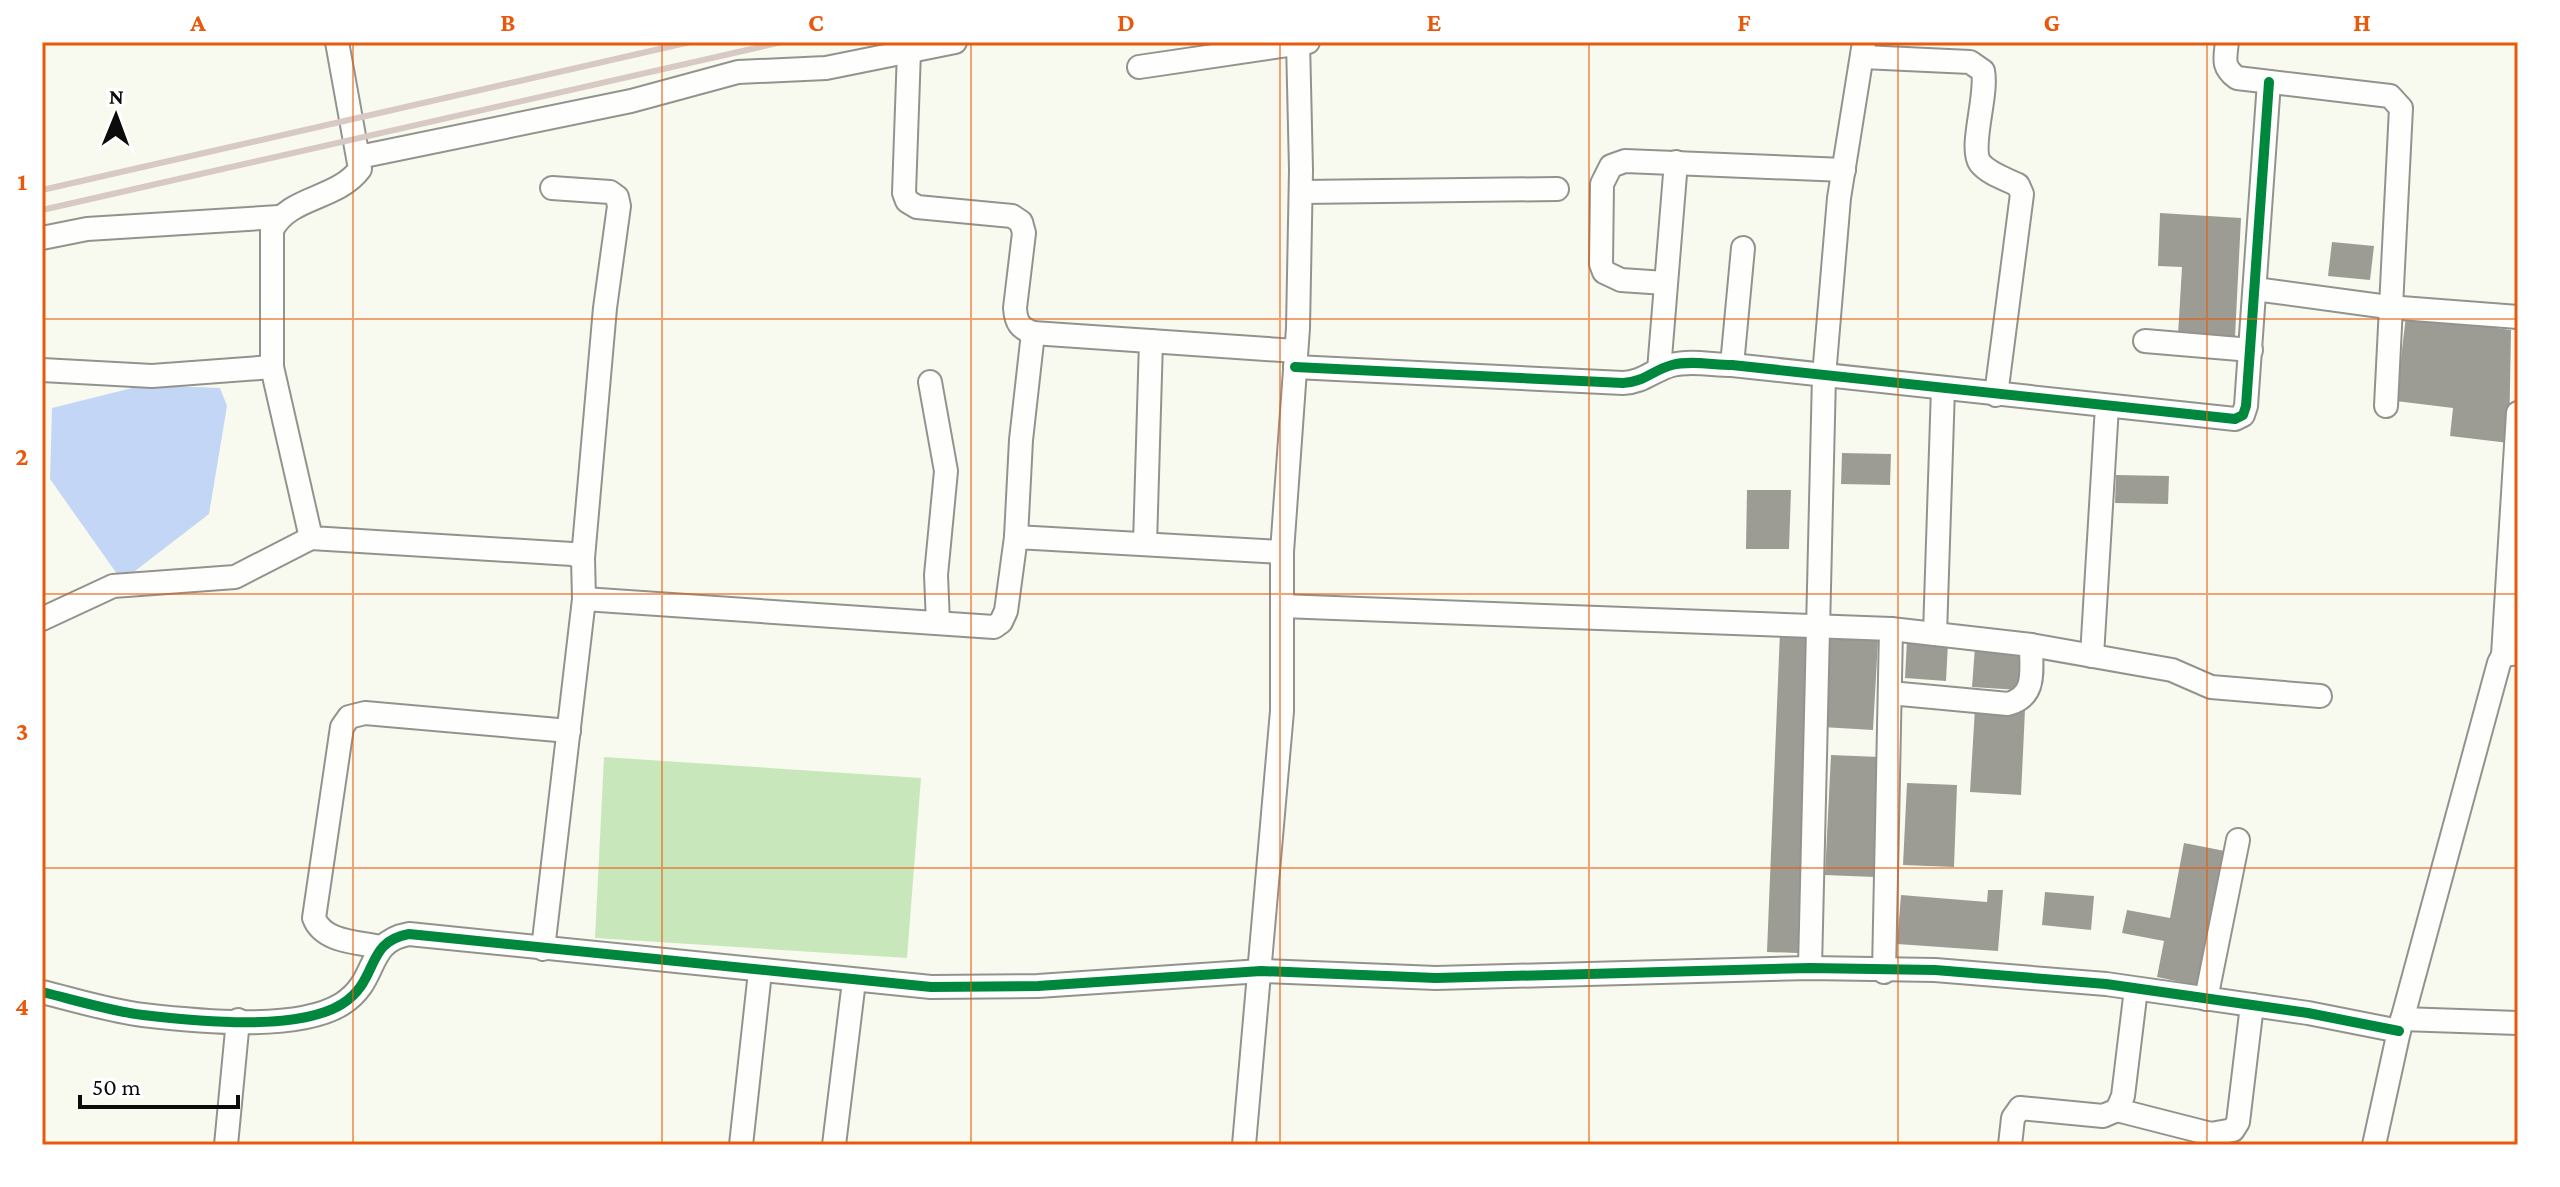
<svg xmlns="http://www.w3.org/2000/svg" width="2560" height="1187" viewBox="0 0 2560 1187" font-family="'Crimson Pro',serif">
<style>
.forest{fill:#c8e8bc}
.water{fill:#c4d6f5}
.building{fill:#9c9c95}
.lines{fill:none;stroke-linecap:round;stroke-linejoin:round}
.minor-casing{stroke:#92938e;stroke-width:26}
.minor{stroke:#fefefd;stroke-width:22}
.rail{stroke:#d7c9c3;stroke-width:6}
.cycleway-casing{stroke:#fff;stroke-width:15}
.cycleway{stroke:#00873e;stroke-width:10}
.grid{fill:none;stroke:#e8590c;stroke-width:2;stroke-opacity:0.55}
.neatline{fill:none;stroke:#e8590c;stroke-width:3}
.grid-label{font-size:26px;text-anchor:middle;font-weight:bold;fill:#e8590c}
</style>
<rect width="100%" height="100%" fill="#f9faef"/>
<path class="forest" d="M604,757L921,778L907,958L595,938Z"/>
<path class="water" d="M144,385L220,388L227,406L209,514L122,581L50,479L52,408Z"/>
<g class="building">
<path d="M2160,213L2241,218L2235,337L2178,335L2182,267L2158,266Z"/>
<path d="M2332,242L2374,246L2370,280L2328,276Z"/>
<path d="M2406,316L2511,330L2509,443L2450,436L2453,408L2396,401Z"/>
<path d="M1842,453L1891,454L1890,485L1841,484Z"/>
<path d="M2116,475L2169,476L2168,504L2115,503Z"/>
<path d="M1747,490H1791L1789,549H1746Z"/>
<path d="M1780,631L1806,633L1798,953L1767,952Z"/>
<path d="M1826,639L1878,641L1873,730L1822,727Z"/>
<path d="M1907,640L1948,643L1946,681L1905,678Z"/>
<path d="M1975,647L2022,650L2019,690L1972,687Z"/>
<path d="M1975,708L2025,710L2021,795L1970,792Z"/>
<path d="M1831,755L1880,757L1875,877L1825,875Z"/>
<path d="M1907,783L1957,785L1954,867L1903,865Z"/>
<path d="M2184,843L2225,851L2200,986L2157,977L2164,941L2122,933L2127,910L2170,918Z"/>
<path d="M1988,890H2003L1998,951L1897,944L1901,895L1987,902Z"/>
<path d="M2045,892L2094,896L2091,930L2042,925Z"/>
</g>
<g class="lines">
<defs>
<g id="minor">
<path d="M337,42L360,169C337,200 289,196 272,230V367L311,538L572,554L583,558L584,599L543,949"/>
<path d="M2227,42C2225,59 2222,67 2237,78L2390,96L2401,108L2386,406"/>
<path d="M909,51L904,193L907,201L917,207L1012,216L1021,222L1024,233L1015,308C1016,323 1020,328 1033,333L1296,351"/>
<path d="M1863,57L1970,62L1983,71C1988,95 1969,147 1980,163C1989,174 2006,179 2018,185L2022,194L1996,395"/>
<path d="M1139,67L1308,42"/>
<path d="M359,157L631,101L738,72L826,68L955,42"/>
<path d="M552,188L610,192L617,197L619,206L605,308L583,558"/>
<path d="M1301,192L1557,189"/>
<path d="M42,238L87,229L279,217"/>
<path d="M1665,283L1621,280L1604,272L1601,264L1602,184L1611,166L1625,161L1844,170"/>
<path d="M2255,289L2388,307L2518,317"/>
<path d="M2145,341L2251,350"/>
<path d="M1732,365L1743,248"/>
<path d="M1295,367L1623,383C1644,382 1653,370 1672,365C1690,360 1713,365 1732,365L2235,419L2243,415L2246,406L2269,82"/>
<path d="M42,370L152,376L272,367"/>
<path d="M1659,370L1676,162"/>
<path d="M930,382L946,471L936,575L938,623"/>
<path d="M1016,537L1021,440L1033,333"/>
<path d="M1145,544L1151,341"/>
<path d="M584,599L994,627L1001,622L1006,611L1016,537L1282,552"/>
<path d="M1282,606L1891,629L2031,645L2172,670L2211,687L2320,696"/>
<path d="M42,619L113,586L235,577L311,538"/>
<path d="M1935,634L1943,388"/>
<path d="M2503,655L2518,413"/>
<path d="M2092,656L2107,406"/>
<path d="M1890,693L2008,704C2037,696 2031,671 2031,645"/>
<path d="M380,947C357,942 323,942 314,918L342,727L349,717L365,713L569,731"/>
<path d="M1810,968L1824,376L1839,198L1864,42"/>
<path d="M1884,972L1891,629"/>
<path d="M42,992C75,1000 110,1011 143,1015C195,1021 297,1032 342,1004C380,980 364,942 409,934L931,987L1038,986L1261,971L1436,978L1810,968L1935,970L2106,984L2308,1013L2399,1031"/>
<path d="M2206,999L2238,840"/>
<path d="M2402,1019L2518,1023"/>
<path d="M2117,1110L2211,1134L2233,1130L2238,1122L2252,1005"/>
<path d="M226,1145L238,1020"/>
<path d="M741,1145L760,972"/>
<path d="M834,1145L854,981"/>
<path d="M1244,1145L1282,711V552L1298,328L1301,170L1298,42"/>
<path d="M2010,1145L2013,1118L2020,1108L2103,1116L2117,1110L2123,1096L2136,989"/>
<path d="M2374,1145L2399,1031L2499,663L2503,655L2518,653"/>
</g>
</defs>
<use href="#minor" class="minor-casing"/>
<use href="#minor" class="minor"/>
<g class="rail">
<path d="M42,190L690,42"/>
<path d="M42,210L782,42"/>
</g>
<defs>
<g id="cycleway">
<path d="M1295,367L1623,383C1644,382 1653,370 1672,365C1690,360 1713,365 1732,365L2235,419L2243,415L2246,406L2269,82"/>
<path d="M42,992C75,1000 110,1011 143,1015C195,1021 297,1032 342,1004C380,980 364,942 409,934L931,987L1038,986L1261,971L1436,978L1810,968L1935,970L2106,984L2308,1013L2399,1031"/>
</g>
</defs>
<use href="#cycleway" class="cycleway-casing"/>
<use href="#cycleway" class="cycleway"/>
</g>
<path class="grid" d="M353,42V1145M662,42V1145M971,42V1145M1280,42V1145M1589,42V1145M1898,42V1145M2207,42V1145M42,319H2518M42,594H2518M42,868H2518"/>
<rect width="2560" height="1187" fill="none" stroke="#ffffff" stroke-width="88"/>
<g transform="translate(116 116) rotate(1)" stroke="#ffffff" stroke-width="6" paint-order="stroke">
<path d="M0-6L14 30L0 20L-14 30Z" fill="#0b0b0b"/>
<text y="-12" font-size="22" font-weight="bold" text-anchor="middle" fill="#0b0b0b">N</text>
</g>
<path d="M80 1095v12h158v-12" fill="none" stroke="#0b0b0b" stroke-width="4"/>
<text x="92" y="1095" font-size="24" fill="#0b0b0b" stroke="#ffffff" stroke-width="6" paint-order="stroke">50 m</text>
<rect x="44" y="44" width="2472" height="1099" class="neatline"/>
<g class="grid-label">
<text x="198" y="31">A</text>
<text x="508" y="31">B</text>
<text x="816" y="31">C</text>
<text x="1126" y="31">D</text>
<text x="1434" y="31">E</text>
<text x="1744" y="31">F</text>
<text x="2052" y="31">G</text>
<text x="2362" y="31">H</text>
<text x="22" y="190">1</text>
<text x="22" y="465">2</text>
<text x="22" y="740">3</text>
<text x="22" y="1015">4</text>
</g>
</svg>
